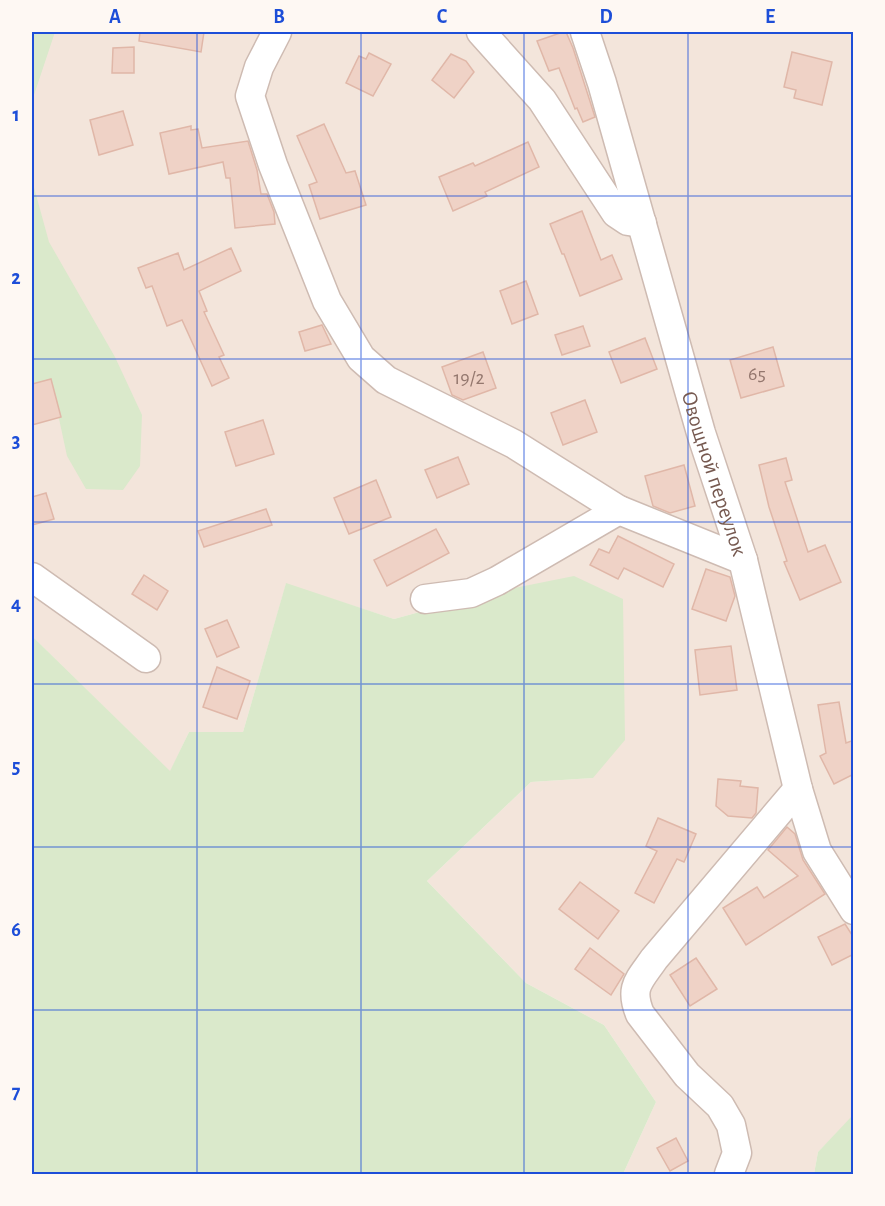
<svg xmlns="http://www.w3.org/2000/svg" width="885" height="1206" viewBox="0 0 885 1206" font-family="'Alegreya Sans',sans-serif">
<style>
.residential{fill:#f3e5db}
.green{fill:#dae9cb}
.building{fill:#efd2c6;stroke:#e0b7a8;stroke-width:1.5}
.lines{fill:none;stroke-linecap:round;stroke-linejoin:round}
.minor-casing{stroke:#cebbb2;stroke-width:31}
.minor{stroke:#fff;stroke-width:28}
.grid{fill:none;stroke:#1d4ed8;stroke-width:1.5;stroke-opacity:0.55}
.labels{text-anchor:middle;stroke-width:6;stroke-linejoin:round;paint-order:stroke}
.number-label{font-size:20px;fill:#94776e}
.street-label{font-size:22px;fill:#765950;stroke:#fef8f3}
.neatline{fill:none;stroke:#1d4ed8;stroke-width:2}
.grid-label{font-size:20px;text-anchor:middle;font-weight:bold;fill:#1d4ed8}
</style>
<rect width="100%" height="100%" fill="#fcf4ed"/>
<path class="residential" d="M32,32H853L854,1115L818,1152L814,1174H623L656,1102L604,1025L526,983L427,881L531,782L593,778L489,593L394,619L286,584L243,732H189L170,772L32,636Z"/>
<g class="green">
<path d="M32,32H55L34,95L32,133Z"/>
<path d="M32,180L49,242L115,357L142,415L140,466L123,490L86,489L67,456L58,414L32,390Z"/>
<path d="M574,576L623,599L625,740L593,778L531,782L427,881L526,983L604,1025L656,1102L623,1174H32V636L170,771L189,732H243L286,583L394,619L489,593Z"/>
<path d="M853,1115V1174H814L818,1152Z"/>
</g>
<g class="building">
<path d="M140,32H204L201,52L139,41Z"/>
<path d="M563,32H566L573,48L595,117L583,122L577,108L575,109L559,68L549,71L537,41Z"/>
<path d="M134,47V73H112L113,48Z"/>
<path d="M792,52L832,62L822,105L794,98L796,90L784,87Z"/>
<path d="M369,53L391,64L373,96L346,83L359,56L366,59Z"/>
<path d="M451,54L466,61L474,72L454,98L432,80Z"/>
<path d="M123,111L133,145L99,155L90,120Z"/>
<path d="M324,124L346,173L355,171L366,205L320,219L309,185L317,182L297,136Z"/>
<path d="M191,126V130L198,129L202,148L248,141L257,170L261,194H267L274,212L275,224L235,228L230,178H226L223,162L169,174L160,133Z"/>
<path d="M528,142L539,167L485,192L487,196L453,211L439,177L473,163L475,166Z"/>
<path d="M582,211L601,260L612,255L622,279L580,296L564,254H562L550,224Z"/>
<path d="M231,248L241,271L199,291L207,311L204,312L224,355L219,357L229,378L212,386L182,320L167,326L152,286L146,288L138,268L178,253L184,270Z"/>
<path d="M526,281L538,314L512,324L500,291Z"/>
<path d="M322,325L331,344L305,351L299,332Z"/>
<path d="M583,326L590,346L562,355L555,335Z"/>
<path d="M645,338L657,369L621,383L609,352Z"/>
<path d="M773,347L784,386L741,398L730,360Z"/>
<path d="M483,352L496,388L463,400L452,395L442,367Z"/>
<path d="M51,379L61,417L32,425V384Z"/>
<path d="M585,400L597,432L563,445L551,413Z"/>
<path d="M263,420L274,454L236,466L225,432Z"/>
<path d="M458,457L469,484L437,498L425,470Z"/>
<path d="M786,458L792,480L785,482L808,552L825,545L841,582L800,600L784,562L787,561L769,507L759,465Z"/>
<path d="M684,465L695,506L670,513L653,506L645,476Z"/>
<path d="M376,480L391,517L349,534L334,498Z"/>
<path d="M46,493L54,519L32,525V497Z"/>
<path d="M266,509L272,525L204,547L198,531Z"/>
<path d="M436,529L449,553L387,586L374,560Z"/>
<path d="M618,536L674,564L663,587L624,568L618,579L590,565L599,549L609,553Z"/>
<path d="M706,569L730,577L735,596L726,621L692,609Z"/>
<path d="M144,575L168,591L157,610L132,594Z"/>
<path d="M227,620L239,647L217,657L205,629Z"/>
<path d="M731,646L737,690L700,695L695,650Z"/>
<path d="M217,667L250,681L237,719L203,707Z"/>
<path d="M839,702L846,743L854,740V774L834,784L820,756L826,753L818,705Z"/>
<path d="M718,779L741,781L740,786L758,788L756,813L752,818L728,816L716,806Z"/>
<path d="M658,818L696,834L684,862L677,859L654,903L635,893L657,851L646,846Z"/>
<path d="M787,827L795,834L803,860L825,894L746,945L723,908L757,887L764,898L798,876L768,850Z"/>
<path d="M580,882L619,911L598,939L559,909Z"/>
<path d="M845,924L854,938V954L832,965L818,937Z"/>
<path d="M590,948L624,974L611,995L575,969Z"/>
<path d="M696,958L717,989L690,1006L670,975Z"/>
<path d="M676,1138L688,1161L670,1171L657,1148Z"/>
</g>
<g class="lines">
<defs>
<g id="minor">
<path d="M277,32L259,67L250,96L273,165L327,301L361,358L386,380L514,444L619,510L743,560"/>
<path d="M481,32L542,100L616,213L628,221L642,223"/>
<path id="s1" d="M585,32L602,83L701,433L743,560L798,789L817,851L854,910"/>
<path d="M32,577L146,658"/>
<path d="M425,599L471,593L497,581L619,510"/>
<path d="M729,1174L737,1153L731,1125L720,1106L687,1075L640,1014C629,987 639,981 654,959L798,789"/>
</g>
</defs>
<use href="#minor" class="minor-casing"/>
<use href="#minor" class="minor"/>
</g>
<path class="grid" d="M197,32V1174M361,32V1174M524,32V1174M688,32V1174M32,196H854M32,359H854M32,522H854M32,684H854M32,847H854M32,1010H854"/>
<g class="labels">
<g class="number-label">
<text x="757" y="380">65</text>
<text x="469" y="384">19/2</text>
</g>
<g class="street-label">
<text dy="8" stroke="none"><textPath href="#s1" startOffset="460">Овощной переулок</textPath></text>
</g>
</g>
<rect width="885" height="1206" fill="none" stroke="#fef8f3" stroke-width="66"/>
<rect x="33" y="33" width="819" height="1140" class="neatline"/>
<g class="grid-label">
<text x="115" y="23">A</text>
<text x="279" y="23">B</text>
<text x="442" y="23">C</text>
<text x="606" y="23">D</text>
<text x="770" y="23">E</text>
<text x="16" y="121">1</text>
<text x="16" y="284">2</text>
<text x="16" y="447">3</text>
<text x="16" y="610">4</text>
<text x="16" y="773">5</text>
<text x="16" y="936">6</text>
<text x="16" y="1098">7</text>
</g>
</svg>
